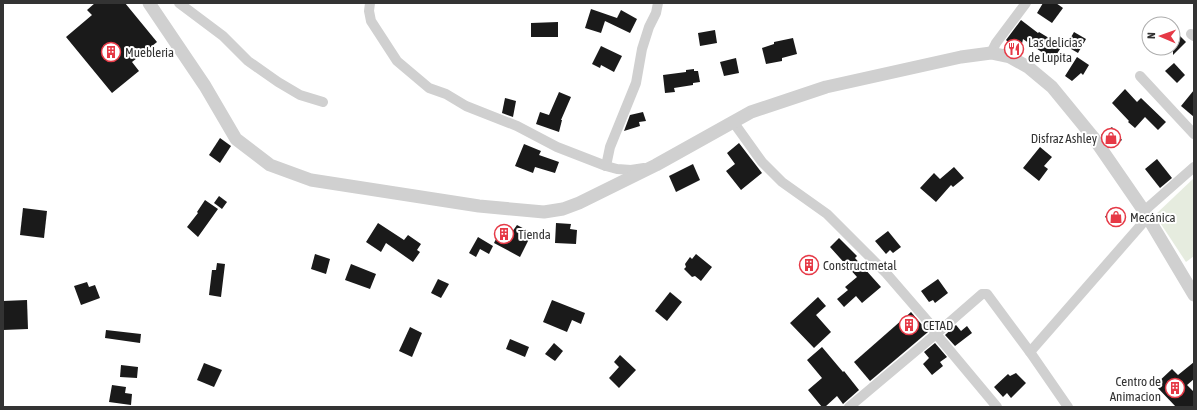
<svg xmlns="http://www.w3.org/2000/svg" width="1197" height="410" viewBox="0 0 1197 410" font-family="'Asap Condensed',sans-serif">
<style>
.green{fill:#e6ecdf}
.building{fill:#1a1a1a}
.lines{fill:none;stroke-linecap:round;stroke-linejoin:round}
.minor{stroke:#d0d0d0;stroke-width:10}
.tertiary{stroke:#d0d0d0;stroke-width:13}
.labels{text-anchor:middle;stroke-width:4;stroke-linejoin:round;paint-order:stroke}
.poi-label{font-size:13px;fill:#333;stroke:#fff;text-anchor:start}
</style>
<rect width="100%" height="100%" fill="#fff"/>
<path class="green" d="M1194,178V256L1186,262L1155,215Z"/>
<g class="building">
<path d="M95,3H125L157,42L132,62L139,71L112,93L66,37L92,15L87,10Z"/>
<path d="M1043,3H1056L1063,8L1052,23L1037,13Z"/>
<path d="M591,9L617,18L621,10L637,19L630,33L605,21L601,33L585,28Z"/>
<path d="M1021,20L1038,33L1039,32L1062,46L1053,60L1023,39L1020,53L1007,48L1008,42L1006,40Z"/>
<path d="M558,22V37H531V23Z"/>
<path d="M1173,29L1186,42L1173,55Z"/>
<path d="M715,30L717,43L700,46L698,33Z"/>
<path d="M1074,32L1086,39L1078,53L1066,46Z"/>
<path d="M793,38L797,54L782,58V61L766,64L762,48L774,44V42Z"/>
<path d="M601,46L622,56L614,72L601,65L600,68L592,64Z"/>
<path d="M1077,57L1089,65L1083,75L1081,73L1072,81L1065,76Z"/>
<path d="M736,58L739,73L724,76L720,62Z"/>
<path d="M1174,63L1185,75L1177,83L1165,71Z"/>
<path d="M694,69V71H698L700,82L693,83V85L674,88L675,92L665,93L663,75L686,72V70Z"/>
<path d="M1125,89L1137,102L1141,98L1166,122L1158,130L1145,117L1135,128L1128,122L1129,121L1112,103Z"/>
<path d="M1194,90V117L1181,106Z"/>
<path d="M559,92L571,97L561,120H562L559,132L536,124L540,112L549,115Z"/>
<path d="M505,98L516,101L513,117L502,113Z"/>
<path d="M643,112L646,121L639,122L640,126L624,131L630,115Z"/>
<path d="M1112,127L1122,140L1111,148L1101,135Z"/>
<path d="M220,138L231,146L220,163L209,155Z"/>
<path d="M739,143L762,173L741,190L726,171L735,164L727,153Z"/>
<path d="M524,144L541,151L539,155L559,162L555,173L535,167L533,173L515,166Z"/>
<path d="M1040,147L1052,157L1044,166L1048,169L1039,181L1023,168Z"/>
<path d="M1157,159L1172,178L1160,188L1145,169Z"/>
<path d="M693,164L700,180L676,192L669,176Z"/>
<path d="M954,167L964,178L953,187L951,185L936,202L920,188L934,173L940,179Z"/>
<path d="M219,196L227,202L222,209L214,203Z"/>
<path d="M205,200L218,209L198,237L187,227L198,213L197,212Z"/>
<path d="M23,208L47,211L44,238L20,235Z"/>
<path d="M1111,208L1126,216L1120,226L1105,217Z"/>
<path d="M378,223L404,240L408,235L421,244L417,250L420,252L413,262L386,243L381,252L366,242Z"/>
<path d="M556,223L571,224L570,229L577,230L576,244L555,243Z"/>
<path d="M517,225L532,233L520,257L494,243L502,227L512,232Z"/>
<path d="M888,231L901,247L893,253L890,250L886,254L875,241Z"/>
<path d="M478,237L493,246L489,254L480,249L476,257L469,253Z"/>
<path d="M839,238L857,256L855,258L881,287L862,303L856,296L844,307L837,299L848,290L845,287L857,277L830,247Z"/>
<path d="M315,254L330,259L326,274L311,269Z"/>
<path d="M696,254L712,267L701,281L695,276L692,277L684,269L686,267L685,264L690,257L692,259Z"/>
<path d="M811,256L818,264L807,273L800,265Z"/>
<path d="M217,263L225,264L221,297L209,295L212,270H216Z"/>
<path d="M351,264L376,274L370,289L345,280Z"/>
<path d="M438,279L449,284L441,298L431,293Z"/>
<path d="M938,279L948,293L935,303L933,300L929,302L921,291Z"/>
<path d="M87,282L89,287L95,285L100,298L81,305L74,286Z"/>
<path d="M670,292L682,302L667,321L655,311Z"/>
<path d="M818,297L826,306L816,315L831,332L814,348L790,323Z"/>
<path d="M27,300L28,329L3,330V301Z"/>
<path d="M552,300L585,313L581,324L572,320L567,332L543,322Z"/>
<path d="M911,312L928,332L870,381L854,362Z"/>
<path d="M956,325L961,331L967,326L972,333L955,346L945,335Z"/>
<path d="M410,327L422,333L412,357L399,351Z"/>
<path d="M106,330L141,334L140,343L105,338Z"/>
<path d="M510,339L529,347L525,357L506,349Z"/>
<path d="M554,343L563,351L555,361L545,354Z"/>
<path d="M935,343L947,357L940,362L943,366L932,375L923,364L929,358L924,352Z"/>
<path d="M822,347L843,372L844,371L859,390L843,404L837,396L825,407H822L808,390L822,378L807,360Z"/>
<path d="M620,355L636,370L619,388L609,378L619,367L614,362Z"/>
<path d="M1194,362V379L1187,385L1194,392V407H1176L1155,385L1172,369L1178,375Z"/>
<path d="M204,363L222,370L214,387L197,380Z"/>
<path d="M121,365L138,367L137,378L120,377Z"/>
<path d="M1016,373L1026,383L1011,398L1007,393L1003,397L994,387L1008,374L1010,376Z"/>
<path d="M112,385L126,387L125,393L132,394L131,405L109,402Z"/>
</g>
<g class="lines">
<g class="minor">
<path d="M179,3L223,36L248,61L278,82L300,95L323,102"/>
<path d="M370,3L369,11L371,21L397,61L429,88L446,94L466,106L517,126L557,147L606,166L617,169L631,170L644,168"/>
<path d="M1191,34L1194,36"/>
<path d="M991,53L996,43L1026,3"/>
<path d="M1140,76L1194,134"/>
<path d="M734,123L762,162L782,182L827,214L886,273L931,325L936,334L997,407"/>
<path d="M606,166L610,147L636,83L642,49L649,27L656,13L658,3"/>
<path d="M1144,211L1194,167"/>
<path d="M1030,352L1148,217"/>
<path d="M849,407L936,334L982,294H987L1030,352L1068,407"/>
</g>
<path class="tertiary" d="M149,3L205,86L236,139L270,165L311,180L479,206L544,212L563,209L579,203L656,165L751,112L826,87L961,57L991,53L1010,57L1028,67L1052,87L1093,137L1144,211L1194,295"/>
</g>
<defs>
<symbol id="restaurant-ring" viewBox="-11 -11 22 22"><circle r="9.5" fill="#fff" stroke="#e63946" stroke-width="1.5"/><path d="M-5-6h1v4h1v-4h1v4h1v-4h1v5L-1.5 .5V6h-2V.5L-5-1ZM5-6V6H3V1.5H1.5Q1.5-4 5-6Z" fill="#e63946"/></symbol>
<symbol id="building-ring" viewBox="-11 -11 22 22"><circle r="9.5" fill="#fff" stroke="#e63946" stroke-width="1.5"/><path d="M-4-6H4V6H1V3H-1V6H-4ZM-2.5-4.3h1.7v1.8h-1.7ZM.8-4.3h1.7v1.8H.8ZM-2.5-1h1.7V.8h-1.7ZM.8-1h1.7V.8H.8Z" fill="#e63946"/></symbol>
<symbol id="shop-ring" viewBox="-11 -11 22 22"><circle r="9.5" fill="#fff" stroke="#e63946" stroke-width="1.5"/><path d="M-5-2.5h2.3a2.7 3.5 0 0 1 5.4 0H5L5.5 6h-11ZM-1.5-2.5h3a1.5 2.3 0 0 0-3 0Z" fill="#e63946"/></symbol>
</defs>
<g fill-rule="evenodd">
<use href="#restaurant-ring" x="1003" y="38" width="22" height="22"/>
<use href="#building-ring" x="100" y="41" width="22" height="22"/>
<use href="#shop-ring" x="1100" y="127" width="22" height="22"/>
<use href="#shop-ring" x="1105" y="206" width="22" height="22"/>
<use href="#building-ring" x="493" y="223" width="22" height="22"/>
<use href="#building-ring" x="798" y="254" width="22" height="22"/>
<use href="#building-ring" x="898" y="314" width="22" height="22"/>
<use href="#building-ring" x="1164" y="377" width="22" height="22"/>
</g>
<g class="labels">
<g class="poi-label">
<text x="1028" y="47">Las delicias<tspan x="1028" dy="15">de Lupita</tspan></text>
<text x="125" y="57">Muebleria</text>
<text x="1097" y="143" text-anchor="end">Disfraz Ashley</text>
<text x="1130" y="222">Mecánica</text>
<text x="518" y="239">Tienda</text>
<text x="823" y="270">Constructmetal</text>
<text x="923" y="330">CETAD</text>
<text x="1161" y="386" text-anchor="end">Centro de<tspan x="1161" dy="15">Animacion</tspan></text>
</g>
</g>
<rect width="1197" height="410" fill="none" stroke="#333333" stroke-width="8"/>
<g transform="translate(1161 36) rotate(272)"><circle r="19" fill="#ffffff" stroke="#adadad"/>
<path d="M0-3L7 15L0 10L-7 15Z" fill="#e63946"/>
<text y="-6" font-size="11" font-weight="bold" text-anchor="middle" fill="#333333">N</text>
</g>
</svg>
